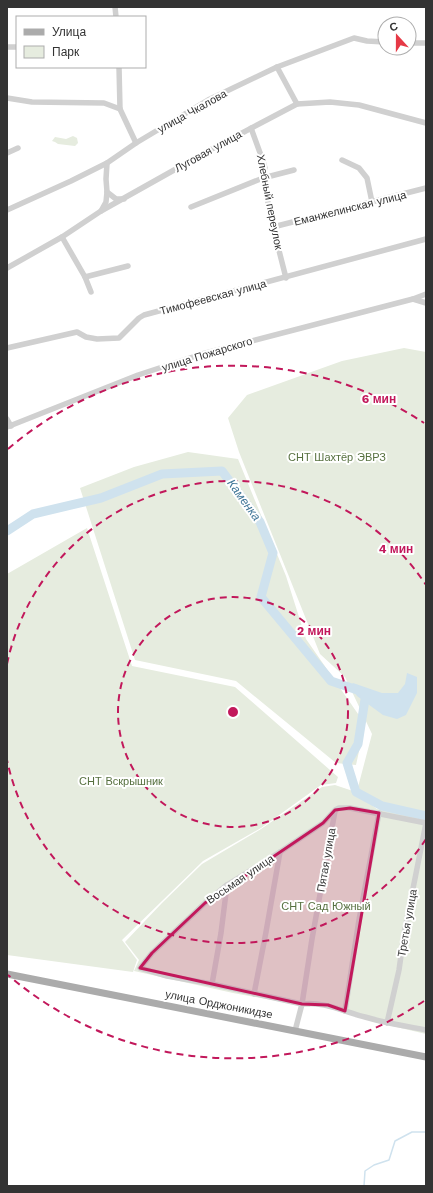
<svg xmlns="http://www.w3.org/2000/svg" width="433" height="1193" viewBox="0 0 433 1193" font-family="'Work Sans',sans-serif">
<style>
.green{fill:#e6ecdf}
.water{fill:#cfe2ee}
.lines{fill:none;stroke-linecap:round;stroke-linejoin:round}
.stream{stroke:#cfe2ee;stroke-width:1.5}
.river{stroke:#cfe2ee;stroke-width:9}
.minor{stroke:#d0d0d0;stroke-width:5.5}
.major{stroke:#ababab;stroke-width:7}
.marked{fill:#c2185b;fill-opacity:0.2;stroke:#c2185b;stroke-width:3;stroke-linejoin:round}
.ring{fill:none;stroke:#c2185b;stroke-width:2;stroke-dasharray:7 5}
.labels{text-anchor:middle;stroke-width:4;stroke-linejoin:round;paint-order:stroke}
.street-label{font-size:11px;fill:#333;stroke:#fff}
.park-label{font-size:11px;fill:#56703f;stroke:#fff}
.water-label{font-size:12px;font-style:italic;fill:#3f7597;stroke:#fff}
.centre{fill:#c2185b;stroke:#fff;stroke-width:2}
.ring-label{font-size:12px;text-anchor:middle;font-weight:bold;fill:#c2185b;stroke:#fff;stroke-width:4;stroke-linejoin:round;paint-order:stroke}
</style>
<rect width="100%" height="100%" fill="#fff"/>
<g class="green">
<path d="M73,136L77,138L78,143L75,146L58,144L55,142L52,141L55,137L66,139Z"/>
<path d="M404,348L426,352V819L378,808L357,791L372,734L345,677L320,654L239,452L228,418L247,395L342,361Z"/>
<path d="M188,452L238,459L286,576L306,639L365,724L356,765L336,763L236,681L135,660L80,488L134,467Z"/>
<path d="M87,528L132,666L235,687L338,777L336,783L321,785L261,828L203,861L122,940L137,960L133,972L7,955V574Z"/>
<path d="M335,785L353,791L377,809L426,820V1034L392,1026L389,1024L311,1004L310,1007L233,993L134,971L139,960L125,942L162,903L202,864L261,829L322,787Z"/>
</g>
<path class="water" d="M407,673L417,677V693L406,715L397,719L383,715L357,696L351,686L353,683L382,693H398L405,684Z"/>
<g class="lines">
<path class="stream" d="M364,1186L365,1171L374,1165L389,1160L395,1141L412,1132H426"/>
<path class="river" d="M7,531L33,514L101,498L162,474L222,471L260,522L273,553L261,597L331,681L366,693L358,744L347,763L356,792L382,806L426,816"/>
<g class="minor">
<path d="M115,7L116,17"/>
<path d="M409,43H426"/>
<path d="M7,47H17"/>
<path d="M119,67L120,109L136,143"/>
<path d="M277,67L297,104"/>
<path d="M7,98L32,102L104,103L120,109"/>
<path d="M251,128L263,161L265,168L263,178L273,227L286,278"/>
<path d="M7,153L18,148"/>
<path d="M342,160L359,168L367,178L372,202"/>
<path d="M107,192L116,199H124"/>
<path d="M191,207L263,178L294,170"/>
<path d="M7,210L71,181L107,163L136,143L208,100L277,67L354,38L367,41L385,42"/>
<path d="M101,211L106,202L107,192L106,179L107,163"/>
<path d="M273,227L426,188"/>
<path d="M62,237L85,277L128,266"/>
<path d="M7,268L62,237L101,211L208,151L297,104L330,102L359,105L426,123"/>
<path d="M85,277L91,292"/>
<path d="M413,299L426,303"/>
<path d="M7,348L77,332L86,337L97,339L119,338L139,318L144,315L426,239"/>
<path d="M7,419L11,426"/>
<path d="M7,427L138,375L202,354L413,299L426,294"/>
<path d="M426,823L350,808H339L335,810L323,823L280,852L227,885L205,903L152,953L140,968L167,976L212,984L302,1004C324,1001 344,1012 365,1017C385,1023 406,1026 426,1030"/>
<path d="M212,984L221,933L227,885"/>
<path d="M254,994L266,932L280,852"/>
<path d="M345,1011L359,920L379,813"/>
<path d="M387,1023L399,970L404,934L426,823"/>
<path d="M295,1031L302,1004L312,939L335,811"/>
</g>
<path class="major" d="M7,974L426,1057"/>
</g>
<path class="marked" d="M350,808L379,813L345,1011L328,1005L302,1004L140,968L152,953L205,903L323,823L335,810Z"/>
<g class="ring">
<circle cx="233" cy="712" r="115"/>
<path d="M426 839A231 231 0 0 1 7 760M7 664A231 231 0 0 1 426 585"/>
<path d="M424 1001A346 346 0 0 1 8 975M8 449A346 346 0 0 1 424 423"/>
</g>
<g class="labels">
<g class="street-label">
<text transform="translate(192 111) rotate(-29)" y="4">улица Чкалова</text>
<text transform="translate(208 151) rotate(-29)" y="4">Луговая улица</text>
<text transform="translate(270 202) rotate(79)" y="4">Хлебный переулок</text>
<text transform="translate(350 208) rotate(-14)" y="4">Еманжелинская улица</text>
<text transform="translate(213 297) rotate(-15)" y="4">Тимофеевская улица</text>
<text transform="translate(207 354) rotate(-17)" y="4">улица Пожарского</text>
<text transform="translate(326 860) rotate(-80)" y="4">Пятая улица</text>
<text transform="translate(240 879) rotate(-34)" y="4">Восьмая улица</text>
<text transform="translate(407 923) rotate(-80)" y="4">Третья улица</text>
<text transform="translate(219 1004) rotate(11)" y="4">улица Орджоникидзе</text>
</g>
<g class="park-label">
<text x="337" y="461">СНТ Шахтёр ЭВРЗ</text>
<text x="121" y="785">СНТ Вскрышник</text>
<text x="326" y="910">СНТ Сад Южный</text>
</g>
<g class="water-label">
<text transform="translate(244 500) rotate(54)" y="4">Каменка</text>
</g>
</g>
<circle cx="233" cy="712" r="6" class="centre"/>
<g class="ring-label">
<text x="379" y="403">6 мин</text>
<text x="396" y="553">4 мин</text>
<text x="314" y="635">2 мин</text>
</g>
<rect width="433" height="1193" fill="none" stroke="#333333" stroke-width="16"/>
<rect x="16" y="16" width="130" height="52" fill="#ffffff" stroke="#adadad"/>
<rect x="24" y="29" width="20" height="6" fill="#ababab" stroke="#adadad"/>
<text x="52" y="36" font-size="12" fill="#333333">Улица</text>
<rect x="24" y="46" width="20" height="12" fill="#e6ecdf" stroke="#adadad"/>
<text x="52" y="56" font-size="12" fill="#333333">Парк</text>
<g transform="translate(397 36) rotate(339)"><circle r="19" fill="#ffffff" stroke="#adadad"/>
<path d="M0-3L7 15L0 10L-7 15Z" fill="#e63946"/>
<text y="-6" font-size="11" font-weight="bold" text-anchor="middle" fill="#333333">С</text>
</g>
</svg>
